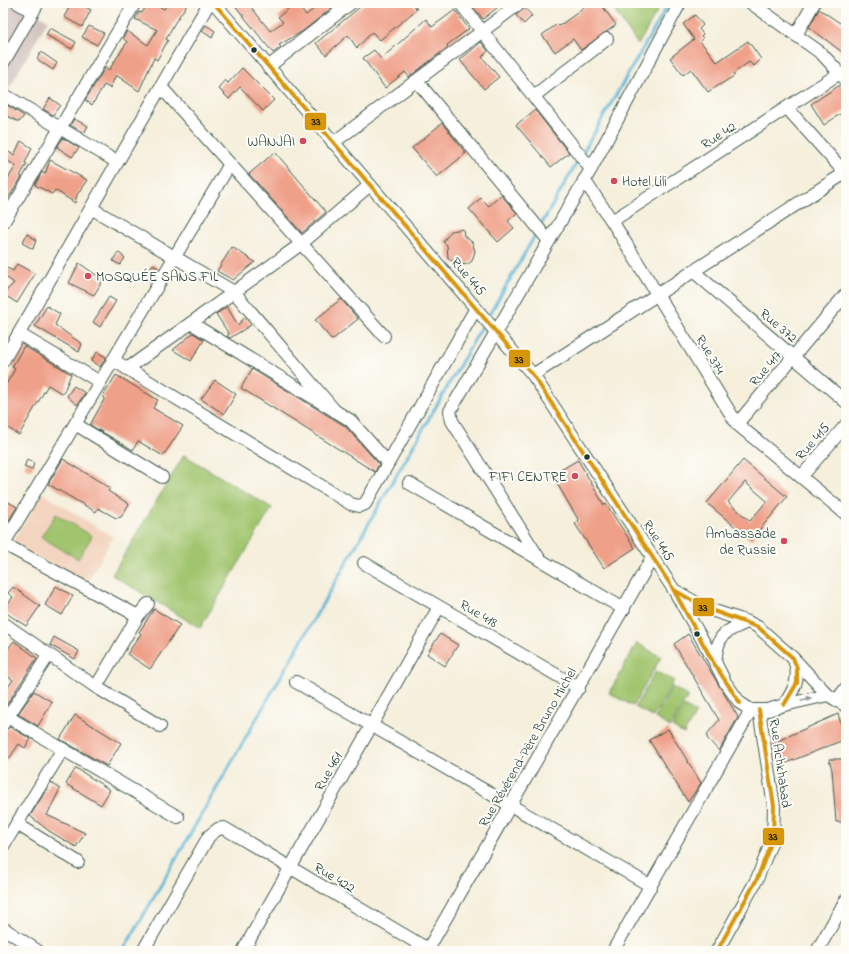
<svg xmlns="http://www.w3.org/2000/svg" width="849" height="954" viewBox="0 0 849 954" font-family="'Indie Flower',sans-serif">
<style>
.built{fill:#f3d4bf}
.industrial{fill:#cfc0bb}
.green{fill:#a1c56e;stroke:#608151}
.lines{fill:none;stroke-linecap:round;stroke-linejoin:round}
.stream{stroke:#59b5d7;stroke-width:3}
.building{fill:#efa089;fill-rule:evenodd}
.minor-casing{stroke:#3f584d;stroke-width:14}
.minor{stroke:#fff;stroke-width:12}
.bus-1-casing{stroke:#fdfcf7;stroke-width:7}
.bus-1{stroke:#d79608;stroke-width:4}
.oneway{fill:#8f9e9a}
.bus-dot{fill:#1f3d34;stroke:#fdfcf7;stroke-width:1.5}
.poi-dot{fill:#d1495b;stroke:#fdfcf7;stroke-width:1.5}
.labels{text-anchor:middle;stroke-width:4;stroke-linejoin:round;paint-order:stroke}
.street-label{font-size:14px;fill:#1f3d34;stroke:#fdfcf7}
.poi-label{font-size:14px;fill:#1f3d34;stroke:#fdfcf7;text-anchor:end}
.line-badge{stroke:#fdfcf7;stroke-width:1.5}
.pale-badge-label{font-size:11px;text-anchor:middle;font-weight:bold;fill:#111}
</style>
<rect width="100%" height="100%" fill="#fdfcf7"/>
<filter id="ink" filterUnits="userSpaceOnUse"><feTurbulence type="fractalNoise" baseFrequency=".025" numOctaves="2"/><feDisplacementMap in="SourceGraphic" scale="8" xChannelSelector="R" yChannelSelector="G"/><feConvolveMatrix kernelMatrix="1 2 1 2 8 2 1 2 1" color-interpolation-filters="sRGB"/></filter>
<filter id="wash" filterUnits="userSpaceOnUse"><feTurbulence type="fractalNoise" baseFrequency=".012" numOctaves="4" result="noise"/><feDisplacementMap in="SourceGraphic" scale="16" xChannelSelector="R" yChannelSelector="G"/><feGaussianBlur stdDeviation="0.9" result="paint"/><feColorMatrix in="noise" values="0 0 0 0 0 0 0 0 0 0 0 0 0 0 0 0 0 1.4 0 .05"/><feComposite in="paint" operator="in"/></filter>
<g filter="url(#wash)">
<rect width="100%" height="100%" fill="#f5efdc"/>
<path class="built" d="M42,493L113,537L86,585L13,542Z"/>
<path class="industrial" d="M3,3H18L48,20L3,99Z"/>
<g class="green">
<path d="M609,3H662L638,45Z"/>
<path d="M184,455L272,508L200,628L112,575Z"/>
<path d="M56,514L92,536L78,559L41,537Z"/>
<path d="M637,643L661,657L633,706L609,693Z"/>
<path d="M656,671L674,681L653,717L635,707Z"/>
<path d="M672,687L688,696L670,727L655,718Z"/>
<path d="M684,706L696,713L684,734L672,727Z"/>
</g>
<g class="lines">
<g class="stream">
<path d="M582,154L669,3"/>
<path d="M541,225L579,159"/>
<path d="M488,317L537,232"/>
<path d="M123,951L484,323"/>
</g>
</g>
<g id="blocks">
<g class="building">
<path d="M59,3H78L91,10L82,27L64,17L69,8Z"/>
<path d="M148,3H154L164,9L168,3H188L174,24L166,39L168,40L157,60L154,58L139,91L116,75L110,88L104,85L92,105L85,100L105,68L109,70L127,42L123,38L127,31L148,45L157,30L135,19L139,12L142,13Z"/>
<path d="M233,3H248L270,31L283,22L278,17L295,3L306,15L321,3H338L303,31L279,45L281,47L273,53Z"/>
<path d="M365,3H412L417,9L380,40L372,32L357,48L348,35L326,55L316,43Z"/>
<path d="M470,3H503L483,19Z"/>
<path d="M581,3H600L616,25L581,50L573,39L555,52L542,35L557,24L559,26L584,8Z"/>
<path d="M525,8L532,16L524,24L516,15Z"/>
<path d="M819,9L846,27V55L809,27Z"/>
<path d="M455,10L469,29L447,45L448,47L409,77L405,72L385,88L363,58L374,50L381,59L426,19L432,27Z"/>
<path d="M695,15L703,25L699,29L703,34L701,36L703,38L700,41L717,62L748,41L761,59L754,66L749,62L734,73V76L708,92L691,69L683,75L670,58L694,39L683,24Z"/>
<path d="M206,25L215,31L212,38L202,31Z"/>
<path d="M89,26L104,33L97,45L82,37Z"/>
<path d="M50,28L76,42L72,49L46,35Z"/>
<path d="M481,42L488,51L482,57L499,77L484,89L460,60Z"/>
<path d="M41,52L57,63L53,70L37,59Z"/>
<path d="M242,68L274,100L263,111L240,87L229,99L218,88L225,80L228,83Z"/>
<path d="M840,85L846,87V110L824,125L811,104Z"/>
<path d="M50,98L60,105L53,115L43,109Z"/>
<path d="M7,105L24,116L19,122L3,114Z"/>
<path d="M535,110L569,153L551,167L516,125Z"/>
<path d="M74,119L88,126L84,133L70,125Z"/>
<path d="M442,123L466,153L437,177L412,148Z"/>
<path d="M63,138L79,148L72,157L57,147Z"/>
<path d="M21,141L32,148L25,163L27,164L20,176L22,177L3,206V186L16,166L3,158V149L14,155Z"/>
<path d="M275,152L326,212L302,233L249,174Z"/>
<path d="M50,160L87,180L77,195L75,203L55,190L52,194L35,185L42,172L45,174Z"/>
<path d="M501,195L517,213L508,221L514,228L498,242L469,209L481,198L489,206Z"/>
<path d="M463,229L464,236L472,242L475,251L472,261L468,264L458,265L448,258L447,245L443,242L451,231Z"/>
<path d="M27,234L36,240L33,249L22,243Z"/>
<path d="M232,247L255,262L233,280L217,271Z"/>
<path d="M118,252L125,258L120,265L113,261Z"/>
<path d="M79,263L103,280L94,295L69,283Z"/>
<path d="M17,264L35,274L17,303L3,294L14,283L3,275V266L13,271Z"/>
<path d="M153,264L159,269L151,281L144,277Z"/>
<path d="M109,297L116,301L100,327L93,322Z"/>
<path d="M341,299L358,319L332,340L315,320Z"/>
<path d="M47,306L60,314L55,325L82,344L79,352L35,326Z"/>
<path d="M227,307L238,325L245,317L251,325L230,338L227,336L229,334L216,314Z"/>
<path d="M193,333L204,340L191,361L173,350Z"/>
<path d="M24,346L71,374L63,394L48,385L19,435L3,425V390L15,369L12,367Z"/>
<path d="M97,352L106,357L100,367L91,361Z"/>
<path d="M252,369L345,426L379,464L375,472L241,388Z"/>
<path d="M116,375L158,400L153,408L183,426L163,456L138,441L133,450L90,425L105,398L103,396Z"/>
<path d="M215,380L236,394L224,414L201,399Z"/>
<path d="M74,386L85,393L77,405L67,396Z"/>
<path d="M63,459L110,488L108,491L129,504L121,517L116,518L98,508L96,512L48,484Z"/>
<path d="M27,460L34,463L32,470L24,467Z"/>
<path d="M578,460L604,505L606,504L635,548L604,568L575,524L579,521L552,475Z"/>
<path d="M743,460L787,497L751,540L707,503ZM745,482L767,501L750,521L728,502Z"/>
<path d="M3,499L17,507L3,530Z"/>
<path d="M56,586L73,596L62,615L45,605Z"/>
<path d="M13,587L40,606L26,626L3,611L13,597L8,593Z"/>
<path d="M154,609L180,625L150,669L127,654L141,634L139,632Z"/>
<path d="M440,634L458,645L445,666L427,654Z"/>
<path d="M688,634L738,717L719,751L707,738L708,733L719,720L674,644Z"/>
<path d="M54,637L79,651L75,659L50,645Z"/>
<path d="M14,641L37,658L3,710V694L13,680L3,673V645L7,650Z"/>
<path d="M34,691L52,702L38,726L18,714Z"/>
<path d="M838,714L846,739L781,765L778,753L773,743Z"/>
<path d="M75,715L121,743L107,766L60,739Z"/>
<path d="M10,727L31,739L25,748L19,744L8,760L3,757V731Z"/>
<path d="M668,729L701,783L688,802L649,740Z"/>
<path d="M829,759H846V822H836L832,770Z"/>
<path d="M76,768L110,790L101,805L66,784Z"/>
<path d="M51,782L60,789L47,815L85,833L76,847L49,831L30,816Z"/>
</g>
</g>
</g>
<g filter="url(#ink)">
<use href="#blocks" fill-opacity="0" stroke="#3f584d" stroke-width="1"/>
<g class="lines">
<defs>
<g id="minor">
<path d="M18,3L33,12"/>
<path d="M214,3L533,375L674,590L715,662L725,682L740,703L751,710H768L784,705L828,695"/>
<path d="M460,3L591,169"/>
<path d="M751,3L821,53L846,80"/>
<path d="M796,35L814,3"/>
<path d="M3,63L38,3"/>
<path d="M268,67L351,3"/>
<path d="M417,81L549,241"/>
<path d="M161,87L384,336"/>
<path d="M3,94L117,162"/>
<path d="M534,96L607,39"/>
<path d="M787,108L846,174"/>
<path d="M333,143L520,3"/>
<path d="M584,180L612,221L737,424L846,514"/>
<path d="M91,208L234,292L335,411"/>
<path d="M612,221L840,73"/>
<path d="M3,223L135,3"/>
<path d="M693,271L846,402"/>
<path d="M191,323L350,420L388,463"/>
<path d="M19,334L100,382"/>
<path d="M113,360L351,504L359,506L365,504L476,308"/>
<path d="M3,361L209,3"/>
<path d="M127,369L301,244L370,185"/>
<path d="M533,375L845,173"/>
<path d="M75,424L162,477"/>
<path d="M737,424L846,294"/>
<path d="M801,477L846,425"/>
<path d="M409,483L624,609"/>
<path d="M4,544L138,616"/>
<path d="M3,545L230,164"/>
<path d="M540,560L452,421L450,411L591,169L680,3"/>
<path d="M364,563L579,688"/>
<path d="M674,590L705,608L748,622L758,627L793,658L828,695L846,706"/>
<path d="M3,623L96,687L160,726"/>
<path d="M715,662C718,634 723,632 748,622"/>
<path d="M296,682L651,886"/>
<path d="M96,687L138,616L148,604"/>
<path d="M837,700L846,688"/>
<path d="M784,705C794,690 801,678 794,660"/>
<path d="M8,717L178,817"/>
<path d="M3,724L48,656"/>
<path d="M17,824L78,862"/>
<path d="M3,846L63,749"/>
<path d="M3,928L38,951"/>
<path d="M143,951L209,836L218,829L224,828L431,951"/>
<path d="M243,951L439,607"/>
<path d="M427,951L652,558"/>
<path d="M613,951L751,710"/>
<path d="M717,951L757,879L773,838L774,806L759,710"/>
<path d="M817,951L846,900"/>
</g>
</defs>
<use href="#minor" class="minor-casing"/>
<use href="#minor" class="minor"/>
<defs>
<g id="bus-1">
<path d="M214,3L533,375L674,590L705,608L758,627L793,658L797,668V683L784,705"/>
<path d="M673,589L713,662L740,703"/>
<path d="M717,951L757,879L773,838L774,806L759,710"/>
</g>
</defs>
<use href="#bus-1" class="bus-1-casing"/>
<use href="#bus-1" class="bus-1"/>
</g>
<defs><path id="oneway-solid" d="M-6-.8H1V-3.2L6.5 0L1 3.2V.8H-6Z"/></defs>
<use class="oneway" href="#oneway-solid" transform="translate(806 699) rotate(-12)"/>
</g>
<g class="bus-dot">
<circle cx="254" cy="50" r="3.5"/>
<circle cx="587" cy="457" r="3.5"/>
<circle cx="697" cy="634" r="3.5"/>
</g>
<g class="poi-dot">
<circle cx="303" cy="141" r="4"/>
<circle cx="614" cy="181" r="4"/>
<circle cx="88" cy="276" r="4"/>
<circle cx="575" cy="476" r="4"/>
<circle cx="784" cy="541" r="4"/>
</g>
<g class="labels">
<g class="street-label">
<text transform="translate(718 135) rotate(-33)" y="5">Rue 42</text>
<text transform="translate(469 276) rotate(49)" y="5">Rue 445</text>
<text transform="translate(779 325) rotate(40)" y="5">Rue 372</text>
<text transform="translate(711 354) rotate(58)" y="5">Rue 374</text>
<text transform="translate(765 368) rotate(-50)" y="5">Rue 417</text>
<text transform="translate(812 441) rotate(-49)" y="5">Rue 415</text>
<text transform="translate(659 540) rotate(57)" y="5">Rue 445</text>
<text transform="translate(479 613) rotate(30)" y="5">Rue 418</text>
<text transform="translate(527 747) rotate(-60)" y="5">Rue Révérend-Père Bruno Michel</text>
<text transform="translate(781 763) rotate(82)" y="5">Rue Achkhabad</text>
<text transform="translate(328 771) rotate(-60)" y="5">Rue 461</text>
<text transform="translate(335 877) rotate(31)" y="5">Rue 422</text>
</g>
<g class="poi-label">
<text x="295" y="146">WANJAI</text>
<text x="622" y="186" text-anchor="start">Hotel Lili</text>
<text x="96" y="281" text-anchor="start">MOSQUÉE SANS FIL</text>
<text x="567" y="481">FIFI CENTRE</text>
<text x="776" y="538">Ambassade<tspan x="776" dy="16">de Russie</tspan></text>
</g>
</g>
<g class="line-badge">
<rect x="304" y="112" width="23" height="19" rx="4" fill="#d79608"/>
<rect x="508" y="349" width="23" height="19" rx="4" fill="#d79608"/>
<rect x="692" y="597" width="23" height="20" rx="4" fill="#d79608"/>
<rect x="762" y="827" width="23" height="19" rx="4" fill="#d79608"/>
</g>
<g class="pale-badge-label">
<text x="316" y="125">33</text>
<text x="519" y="363">33</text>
<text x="703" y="611">33</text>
<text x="773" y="840">33</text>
</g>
<rect width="849" height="954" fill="none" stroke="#fdfcf7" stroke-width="16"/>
</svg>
